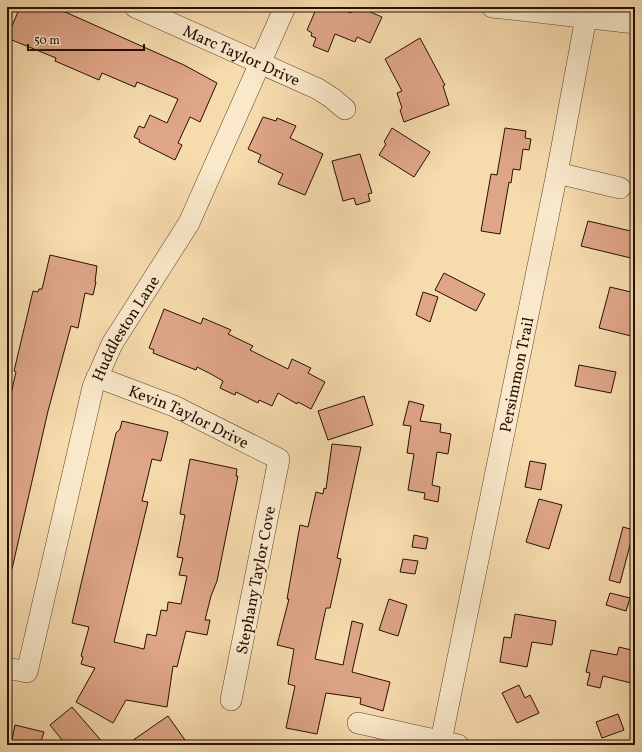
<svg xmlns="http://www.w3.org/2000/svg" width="642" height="752" viewBox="0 0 642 752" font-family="Vollkorn,serif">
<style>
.building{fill:#dea587;stroke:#270f05}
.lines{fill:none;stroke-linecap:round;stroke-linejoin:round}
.minor-casing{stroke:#5b422f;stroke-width:22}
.minor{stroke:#f9e8ca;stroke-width:21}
.labels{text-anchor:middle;stroke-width:3;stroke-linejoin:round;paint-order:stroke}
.street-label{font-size:16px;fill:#270f05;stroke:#f9e8ca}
</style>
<rect width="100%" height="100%" fill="#f6dbad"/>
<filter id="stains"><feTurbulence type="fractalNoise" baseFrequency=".005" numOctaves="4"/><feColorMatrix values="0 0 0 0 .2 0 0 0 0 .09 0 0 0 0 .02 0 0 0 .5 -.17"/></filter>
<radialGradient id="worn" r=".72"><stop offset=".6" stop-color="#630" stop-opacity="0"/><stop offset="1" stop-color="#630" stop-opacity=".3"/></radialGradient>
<g class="building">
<path d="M20,7H54L184,65L217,83L200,122L190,117L178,143L182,145L175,160L139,142L140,140L134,137L139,126L144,128L150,115L167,123L178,99L137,82L135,87L102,73L99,80L55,61L56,58L7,38Z"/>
<path d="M317,7H336L351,13L353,7H359L382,17L370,43L357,37L355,42L335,34L328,52L313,46L316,38L311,36L312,33L307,30Z"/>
<path d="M420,38L445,85L443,86L449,105L404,122L400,110L402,108L397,93L402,91L385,59Z"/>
<path d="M263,117L276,121L277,118L296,126L290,138L323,154L305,195L278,184L283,174L258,162L261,155L248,149Z"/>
<path d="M392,128L430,152L414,177L379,155L386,144L384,142Z"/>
<path d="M505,128L526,131L525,138L531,139L529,150L523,149L520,170L513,169L511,183L509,182L500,234L481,231L491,174L497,175Z"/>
<path d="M360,154L372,193L368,194L370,201L356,205L354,198L343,201L332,161Z"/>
<path d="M588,221L635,232V259L581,246Z"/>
<path d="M50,255L97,266L95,282H96L93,295L85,293L78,328L71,326L48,411L12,569L7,568V398H10L16,372L14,371L33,291L38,292L39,289H42Z"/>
<path d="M444,273L485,294L476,311L435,290Z"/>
<path d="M610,287L635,293V337L599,328Z"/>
<path d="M423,292L438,297L430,322L416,315Z"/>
<path d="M164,309L201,324L203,318L231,330L228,334L253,346L250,350L288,369L292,359L311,368L308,373L325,382L311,409L298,402L297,404L278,393L272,406L259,400L258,403L236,392L235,395L220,388L223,381L211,374L197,367L196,370L153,353L154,350L149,348Z"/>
<path d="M579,365L616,372L611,393L575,386Z"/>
<path d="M364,396L373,425L328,440L318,411Z"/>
<path d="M409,401L424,405L420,421L441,424L440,432L451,434L448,454L437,452L432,485L440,487L438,502L424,499L425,493L408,490L414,454L407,453L411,426L403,425Z"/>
<path d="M122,421L168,432L161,461L152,459L142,501L148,502L114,642L144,649L147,634L156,636L161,610L167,611L168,602L181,604L187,576L179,575L183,558L177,557L185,515L180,514L190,459L237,469L236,476H238L217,581L211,596L205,620H210L207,635L186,631L177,667L173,666L167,707L126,700L113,723L76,702L95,668L81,664L83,657L81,656L89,627L72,623L116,433L120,429Z"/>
<path d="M332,444L361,447L337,558L341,559L330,608H326L324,617L315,659L343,665L352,621L363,624L352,672L390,682L383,711L360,704L361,698L326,693L317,734L286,728L295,686L288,684L294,649L277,645L289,599H287L300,525L308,527L316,492L323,494L324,488L326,489Z"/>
<path d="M530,461L546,464L541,490L525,487Z"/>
<path d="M539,499L562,505L549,549L526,542Z"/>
<path d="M623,527L634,530L620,583L609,580Z"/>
<path d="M414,535L428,538L426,549L412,547Z"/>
<path d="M403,559L418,561L415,574L400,572Z"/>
<path d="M610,593L630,598L626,611L606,605Z"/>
<path d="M389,599L407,605L398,636L379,630Z"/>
<path d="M515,614L556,621L552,645L532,642L527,667L500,662L504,637L511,638Z"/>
<path d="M619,647L635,651V684L603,676L600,688L587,685L590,673L586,672L591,650L617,655Z"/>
<path d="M519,685L525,698L530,695L539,713L517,723L502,693Z"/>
<path d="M72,707L105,745H66L50,725Z"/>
<path d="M618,714L624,730L602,738L596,722Z"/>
<path d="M168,716L185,740L178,745H126Z"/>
<path d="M15,725L44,732L40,745H11Z"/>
</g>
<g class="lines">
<defs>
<g id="minor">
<path id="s1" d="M135,7L318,89L332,98L345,109"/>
<path d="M492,7L635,23"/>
<path d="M557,173L620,188"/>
<path id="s2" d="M97,377L174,406L279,459L231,700"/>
<path id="s3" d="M7,668L27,672L93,387L112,344L189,223L285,7"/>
<path d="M358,723L458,745"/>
<path id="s4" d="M441,741L557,173L588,7"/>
</g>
</defs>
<use href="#minor" class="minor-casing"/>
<use href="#minor" class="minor"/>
</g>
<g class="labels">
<g class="street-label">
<text dy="6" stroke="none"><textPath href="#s1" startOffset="117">Marc Taylor Drive</textPath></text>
<text dy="6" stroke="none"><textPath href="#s3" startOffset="380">Huddleston Lane</textPath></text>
<text dy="6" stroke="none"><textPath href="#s4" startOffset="374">Persimmon Trail</textPath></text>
<text dy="6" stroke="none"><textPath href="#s2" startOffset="100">Kevin Taylor Drive</textPath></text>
<text transform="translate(255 580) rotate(-79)" y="6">Stephany Taylor Cove</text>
</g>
</g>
<rect width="642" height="752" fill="none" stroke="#f6dbad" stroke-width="24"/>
<rect x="8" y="8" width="626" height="736" fill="none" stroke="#270f05" stroke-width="2"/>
<rect x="12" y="12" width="618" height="728" fill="none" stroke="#270f05"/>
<path d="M28 44v6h116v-6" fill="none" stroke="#270f05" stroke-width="2"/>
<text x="34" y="44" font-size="12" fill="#270f05" stroke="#f9e8ca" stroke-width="3" paint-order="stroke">50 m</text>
<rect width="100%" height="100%" filter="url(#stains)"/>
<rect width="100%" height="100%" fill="url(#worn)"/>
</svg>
